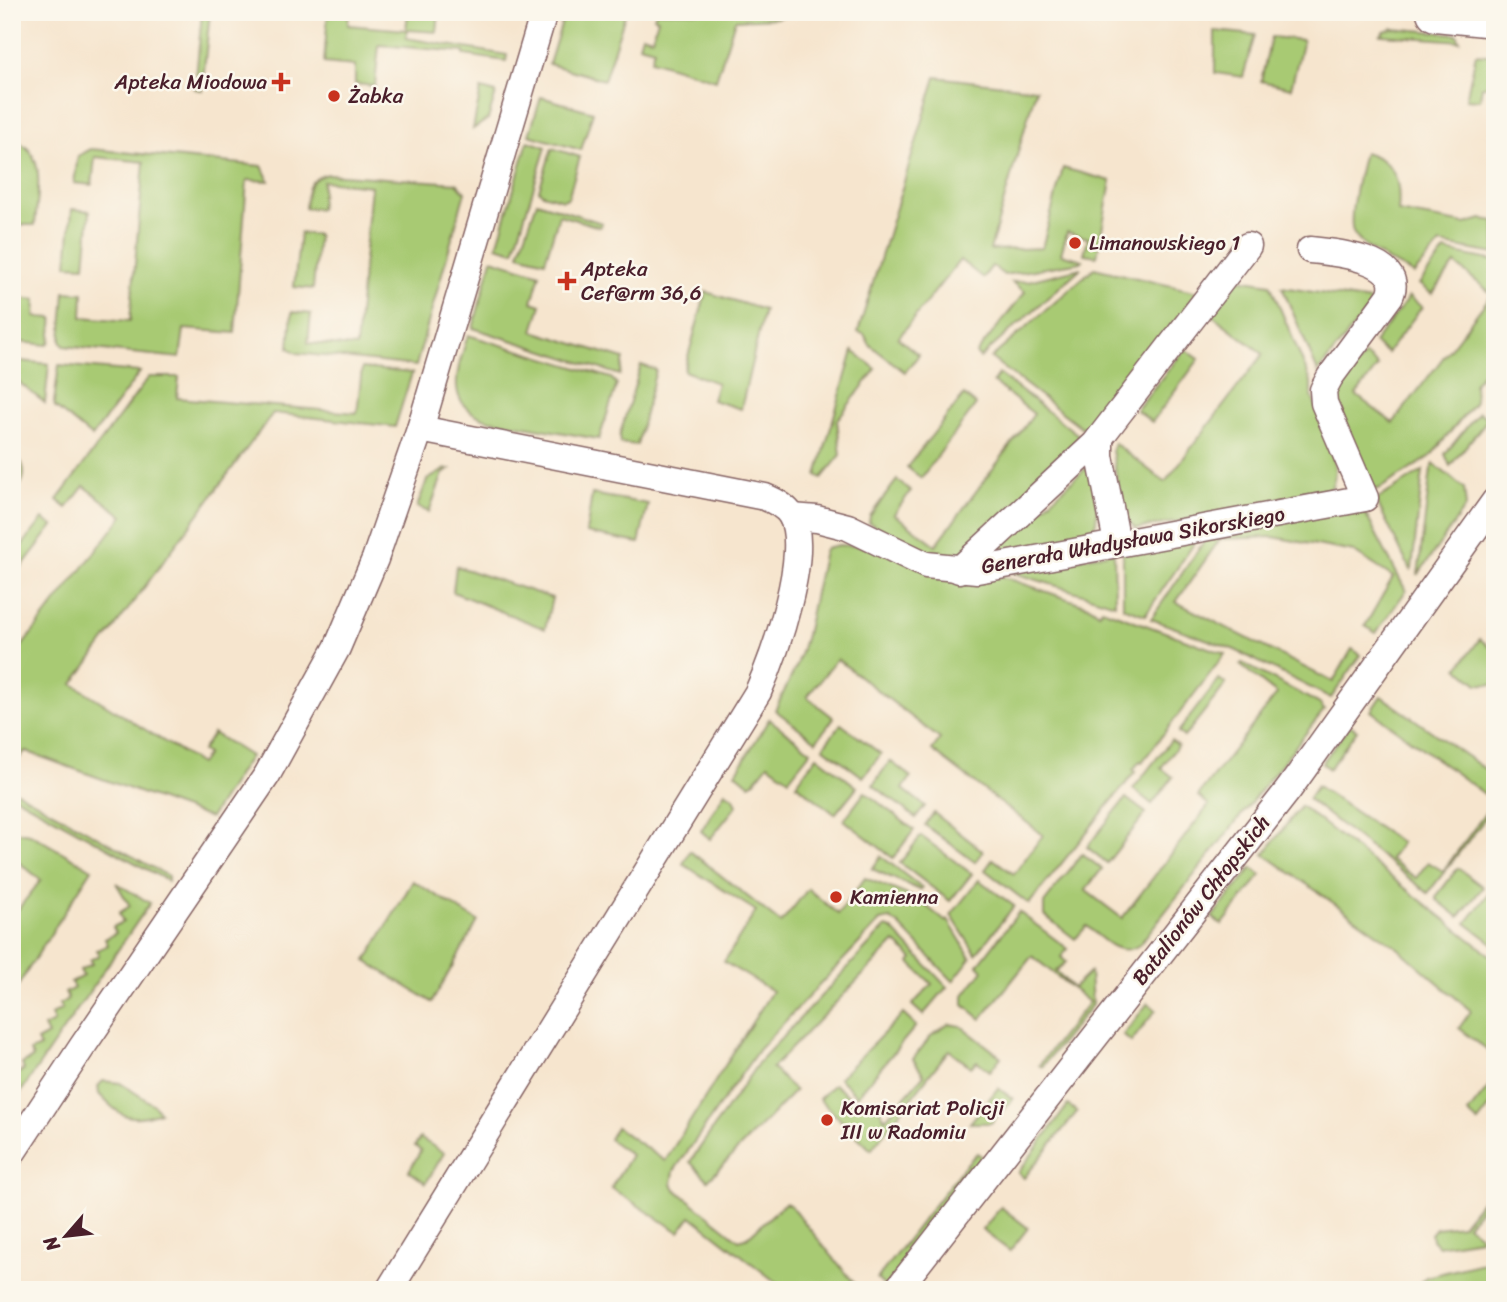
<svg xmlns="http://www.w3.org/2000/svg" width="1507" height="1302" viewBox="0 0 1507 1302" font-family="Sriracha,sans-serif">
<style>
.green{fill:#a8ca73;stroke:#79744f;stroke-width:2}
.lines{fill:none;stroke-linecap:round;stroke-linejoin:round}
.street-casing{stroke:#866464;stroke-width:29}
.secondary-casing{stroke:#866464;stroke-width:41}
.street{stroke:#fff;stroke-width:26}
.secondary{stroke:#fff;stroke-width:38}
.poi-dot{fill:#c8321e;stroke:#fbf7ec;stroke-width:2.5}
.labels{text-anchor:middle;stroke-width:5;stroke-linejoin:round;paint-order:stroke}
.poi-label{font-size:21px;fill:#4a1f2b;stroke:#fbf7ec;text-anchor:start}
.street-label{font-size:21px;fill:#4a1f2b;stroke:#fbf7ec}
</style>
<rect width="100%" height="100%" fill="#fbf7ec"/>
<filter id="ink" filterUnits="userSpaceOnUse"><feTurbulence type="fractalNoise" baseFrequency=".0143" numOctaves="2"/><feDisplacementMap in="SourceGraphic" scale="14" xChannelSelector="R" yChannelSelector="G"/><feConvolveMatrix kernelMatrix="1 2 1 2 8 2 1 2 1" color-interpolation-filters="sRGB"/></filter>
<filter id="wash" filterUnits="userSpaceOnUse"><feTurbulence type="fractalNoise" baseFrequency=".00686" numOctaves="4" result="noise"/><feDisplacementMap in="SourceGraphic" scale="28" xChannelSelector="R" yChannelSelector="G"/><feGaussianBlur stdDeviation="1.57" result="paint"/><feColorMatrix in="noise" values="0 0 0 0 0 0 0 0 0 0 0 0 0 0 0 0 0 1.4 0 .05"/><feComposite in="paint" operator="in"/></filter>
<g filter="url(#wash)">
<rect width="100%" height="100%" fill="#f6e5ce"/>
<g class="green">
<path d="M202,12H210L202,90L195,89Z"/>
<path d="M328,12H349L348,25L406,30L408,12H439L437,32L407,30L406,38L507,55L506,61L464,55V52L379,45L375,86L355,84V66L324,63Z"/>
<path d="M565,12H626L604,80L549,64Z"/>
<path d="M656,12H795L777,18L735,20L716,80L651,60L654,49L639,45L642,35L652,38L658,19L654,17Z"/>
<path d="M1393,28L1457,34L1460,41L1381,35L1384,31Z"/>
<path d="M1215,31L1255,35L1243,77L1215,73Z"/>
<path d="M1271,37L1303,40L1291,88L1261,81Z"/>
<path d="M1476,54L1495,56V86H1482L1480,100L1466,99Z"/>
<path d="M936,77L1036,89L990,250L1042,248L1063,168L1111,181L1097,256L1084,254L1088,238L1067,232L1061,254L1083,260L1081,262L1004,275L992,266L983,278L960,260L898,338L919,355L905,372L870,345L864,334L858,332Z"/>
<path d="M481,89L496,93L488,119L473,129Z"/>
<path d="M541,97L593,112L581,150L529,135Z"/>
<path d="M12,140C49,149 37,197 35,225H21L12,216Z"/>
<path d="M528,141L546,147L514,251L497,246Z"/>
<path d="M552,148L580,157L568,198L563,200L542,194L539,190Z"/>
<path d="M91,149L262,166L269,181L247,180L235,333L184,329L180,358L64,346L61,340L65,292L83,293L82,317L130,321L144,162L95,157L92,185L74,183L78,156Z"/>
<path d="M1364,152C1396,161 1401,182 1398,212L1465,224L1482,219L1495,221V254L1440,244L1414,274C1398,265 1363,250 1354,234C1346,222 1360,168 1364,152Z"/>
<path d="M328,174L457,183L465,192L416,366L297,353L289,348L292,312L311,314L308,343L356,347L371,186L323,181L320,209L305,208C307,189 308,178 328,174Z"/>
<path d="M537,202L602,223L600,227L559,215L545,261L519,254Z"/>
<path d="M72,209L90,211L85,266L67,265Z"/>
<path d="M300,233L318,235L313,289L294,287Z"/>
<path d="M1445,251L1495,261V356L1474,384L1475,402L1430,457L1379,489L1372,490L1336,405C1340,384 1352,371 1365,355L1378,366L1356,395L1393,423L1492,294L1455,264L1432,294L1419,284Z"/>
<path d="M492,259L540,274L532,302L541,305L533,331L624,359L620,375L473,328Z"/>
<path d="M1081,268L980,358L976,354L1025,292L1012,282L1028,281Z"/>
<path d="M1094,268L1198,292L1089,433L991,358Z"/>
<path d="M1239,279L1270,284L1311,382V394C1321,421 1349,472 1326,495L1136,529L1123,516L1112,450L1114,443L1165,482L1263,354L1212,315Z"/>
<path d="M1282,287L1370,301L1371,305L1318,372Z"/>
<path d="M12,289L19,298L36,300L35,317L53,318L50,342L47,345L12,341Z"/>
<path d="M706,292L764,310L741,409L712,400L717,383L684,371Z"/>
<path d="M1409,297L1422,307L1387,353L1374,343Z"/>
<path d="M468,335L611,378L617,384L599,439L490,420C442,407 457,371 468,335Z"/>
<path d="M1185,349L1199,359L1152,422L1136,410Z"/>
<path d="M853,351L876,369L837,420L841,455L822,478L817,475Z"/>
<path d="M12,360L49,364L45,403L12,377Z"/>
<path d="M59,365L140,372L92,437L55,407L54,402Z"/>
<path d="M641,365L656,370L637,445L620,443V434Z"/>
<path d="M362,368L412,373L395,427L273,413L73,684L200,764L207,754L202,751L213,733L250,756L210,818L25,751L12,767V659L123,516L84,486L67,508L57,500L149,377H179L177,398L357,413Z"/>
<path d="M999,374L1085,440L955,560L939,559L869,523L870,516L897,480L911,491L894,514L936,545L1034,414L993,382Z"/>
<path d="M964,395L976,405L921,478L907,467Z"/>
<path d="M1479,412L1488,419L1450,466L1445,454Z"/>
<path d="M15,454C28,467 27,483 12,493V458Z"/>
<path d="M1434,464L1464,488L1466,506L1418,575L1431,469Z"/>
<path d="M1087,467L1091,468C1094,492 1105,522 1086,540L986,560Z"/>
<path d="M446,469H450L443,474L429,512L417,507L427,480Z"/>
<path d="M1423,471L1412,569L1410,570L1376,500Z"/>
<path d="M592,494L648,504L639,543L586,533Z"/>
<path d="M1362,507L1406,591L1376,633L1365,626L1393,577L1354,552L1273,537L1220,539L1176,602L1333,682L1352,649L1361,655L1331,698L1235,650L1151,619L1209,534Z"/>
<path d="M43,519L53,526L16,574L12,571V558Z"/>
<path d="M1200,535L1145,615L1123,607V550Z"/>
<path d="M839,545L860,546L998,575L1091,607L1099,613L1102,609L1225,654L1142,762L1140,761L1133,770L1135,772L1029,904L985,870L993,859L1014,874L1043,835L932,750L940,739L837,659L807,697L834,718L816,741L775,710L797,665L806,635L824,551L826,548Z"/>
<path d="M1114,552L1115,604L1011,572Z"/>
<path d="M456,566L552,598L545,629L453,592Z"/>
<path d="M1480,639L1495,651V685L1478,684L1458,668Z"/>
<path d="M1242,663L1320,704L1324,710L1139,945C1119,959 1101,938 1087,926L1075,939L1044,915V903L1082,854L1102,869L1085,890L1122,918L1209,805L1198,796L1277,694L1240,665Z"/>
<path d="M1219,679L1226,684L1184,737L1178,732Z"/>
<path d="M1381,696L1495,776V806L1428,893L1308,799L1317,786L1401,843L1390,859L1416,878L1428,862L1443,871L1494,801L1371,711Z"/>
<path d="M769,719L811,751L789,779L768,764L755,781L749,784L736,773Z"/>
<path d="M841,724L881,754L863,777L823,747Z"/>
<path d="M1350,725L1357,730L1329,769L1322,763Z"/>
<path d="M1171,740L1178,745L1161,768L1173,777L1152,804L1133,789Z"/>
<path d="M817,756L857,787L835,814L796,784Z"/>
<path d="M890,761L911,777L903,789L925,806L916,818L873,785Z"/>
<path d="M12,789L168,876V881L12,795Z"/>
<path d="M725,792L734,798L737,805L710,839L701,831Z"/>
<path d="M865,792L914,830L893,858L844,820Z"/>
<path d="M1126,798L1146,813L1107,863L1087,847Z"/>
<path d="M1301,806L1495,959V1056L1459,1028L1471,1011L1399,949L1264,854Z"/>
<path d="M934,813L983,851L975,862L925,825Z"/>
<path d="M12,831L30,834L92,869L12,995V917L41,880L12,857Z"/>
<path d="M921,836L972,874L950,901L900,863Z"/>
<path d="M690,851L781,923L808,889L838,914L865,878L918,899L946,922L948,920L971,958L953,981L899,925L890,919L880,921L759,1049L674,1171L672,1184L675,1189L739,1240L748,1237L785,1203L790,1205L860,1290H786L691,1216L679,1232L611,1188L631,1155L609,1139L616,1127L665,1161L772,991L724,962L756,911L683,864Z"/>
<path d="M881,856L922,888L920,890L872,869Z"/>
<path d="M1252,868L1261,875L1222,925L1212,917Z"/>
<path d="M1458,868L1483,887L1459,917L1437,900L1436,897Z"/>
<path d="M979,880L1014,906L976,954L951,915Z"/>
<path d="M413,881L478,921L432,1002L366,961Z"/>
<path d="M116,883L150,903L12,1105V1084L16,1082L13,1076L24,1070L22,1064L33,1058L30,1051L40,1047L37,1041L48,1035L44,1027L54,1022L51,1015L62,1009L59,1004L68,999L65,993L74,988L71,982L83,976L80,970L92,964L90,960L99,955L97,950L108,945L105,939L116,933L113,927L123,922L119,913L130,906Z"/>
<path d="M1490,892L1495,896V945L1466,923Z"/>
<path d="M1019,912L1068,949L1061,957L1066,962L1056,971L1073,988L1090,972L1092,1005L1042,1067L1039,1065L1089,1002L1032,956L981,1019L964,1005V995L983,970L978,965Z"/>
<path d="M886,927L892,929L947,987L923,1015L912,1005L932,984L910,963L913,959L895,942L772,1068L795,1091L708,1180L690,1162L759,1062Z"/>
<path d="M1148,1003L1156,1010L1131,1042L1123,1035Z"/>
<path d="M903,1014L916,1026L857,1096L839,1078Z"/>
<path d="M949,1024L961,1026L1001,1057L990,1071L977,1061L971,1067L949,1050L871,1150L819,1099L834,1084L860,1106L868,1098L875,1102L885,1119L924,1075L913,1059L932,1035Z"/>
<path d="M1495,1079V1100L1478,1122L1468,1113Z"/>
<path d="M103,1081L120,1083L154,1105L160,1112C129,1123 121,1117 99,1094L98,1086Z"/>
<path d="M998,1088L1013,1099L991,1123H970Z"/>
<path d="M1068,1105L1077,1112L1024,1178L1018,1173Z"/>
<path d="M420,1138L444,1153L426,1183L409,1171L421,1150L415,1146Z"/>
<path d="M977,1153L984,1158L885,1287L877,1279L962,1169Z"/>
<path d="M1495,1184V1191L1467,1225L1481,1236L1480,1239L1438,1246L1432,1240L1431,1234L1436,1228L1462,1225Z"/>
<path d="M1001,1207L1028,1228L1010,1251L982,1230Z"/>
<path d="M1495,1260V1290H1437L1433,1287L1430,1290H1412L1426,1277Z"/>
</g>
</g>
<g filter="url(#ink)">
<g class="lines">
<defs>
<g id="street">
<path d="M1100,438V456L1117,543"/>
<path d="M792,517L817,519L848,527L926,565L977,570L1365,498L1324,403L1323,390L1330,377L1390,296C1407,259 1332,252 1310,250"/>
<path d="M959,570L1095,444L1248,246"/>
<path d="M12,1153L82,1047L267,775L337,648L375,559L420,429L544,12"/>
<path d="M389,1290L758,692C774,656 812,551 791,515C785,506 775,501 765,497L420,429"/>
<path d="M897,1290L1289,789L1495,501"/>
</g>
<path id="secondary" d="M1436,12L1495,18"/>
</defs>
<use href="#street" class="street-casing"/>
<use href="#secondary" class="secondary-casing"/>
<use href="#street" class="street"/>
<use href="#secondary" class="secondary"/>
</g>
</g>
<g class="poi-dot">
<path d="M277.5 71.5h7v7h7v7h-7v7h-7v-7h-7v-7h7z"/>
<circle cx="334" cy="96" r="7"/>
<circle cx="1075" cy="243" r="7"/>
<path d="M563.5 270.5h7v7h7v7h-7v7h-7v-7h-7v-7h7z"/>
<circle cx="836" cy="897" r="7"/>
<circle cx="827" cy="1120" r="7"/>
</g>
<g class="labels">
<g class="poi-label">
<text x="267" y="89" text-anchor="end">Apteka Miodowa</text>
<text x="348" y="103">Żabka</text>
<text x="1089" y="250">Limanowskiego 1</text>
<text x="581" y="276">Apteka<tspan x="581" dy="24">Cef@rm 36,6</tspan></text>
<text x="850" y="904">Kamienna</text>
<text x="841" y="1115">Komisariat Policji<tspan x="841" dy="24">III w Radomiu</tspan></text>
</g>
<g class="street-label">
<text transform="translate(1133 540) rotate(-10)" y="7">Generała Władysława Sikorskiego</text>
<text transform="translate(1201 900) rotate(-52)" y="7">Batalionów Chłopskich</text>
</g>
</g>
<rect width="1507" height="1302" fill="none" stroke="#fbf7ec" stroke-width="42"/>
<g transform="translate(66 1236) rotate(242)" stroke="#fbf7ec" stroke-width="5" paint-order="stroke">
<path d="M0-5L12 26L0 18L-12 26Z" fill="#4a1f2b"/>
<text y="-10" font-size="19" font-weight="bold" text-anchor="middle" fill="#4a1f2b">N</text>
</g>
</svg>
